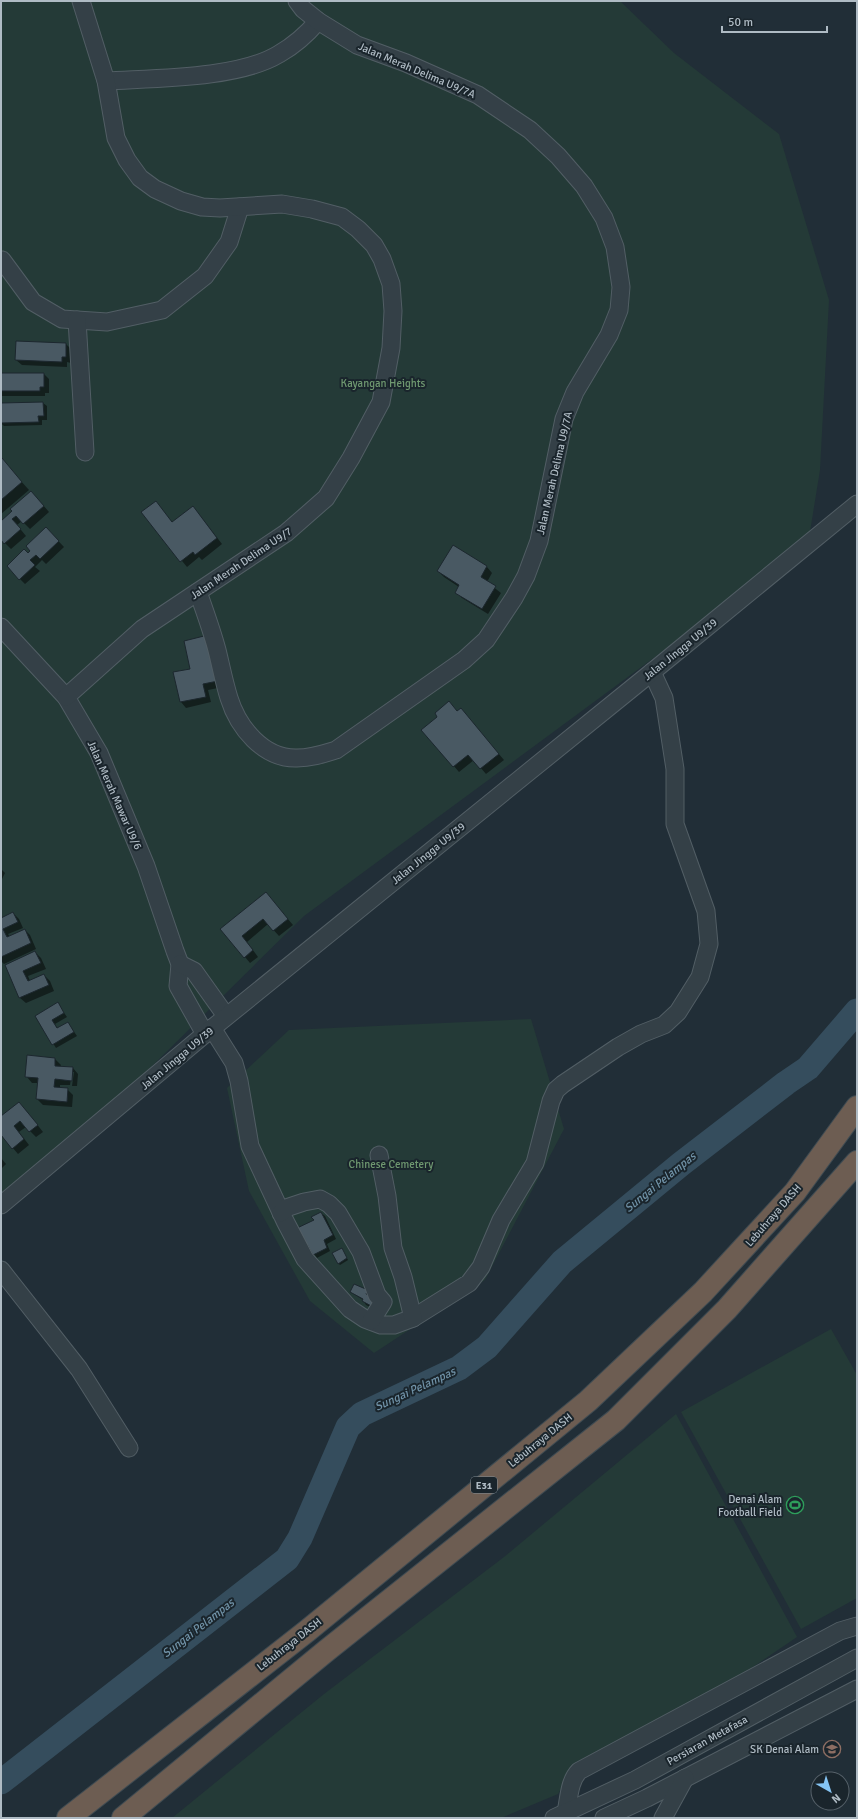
<svg xmlns="http://www.w3.org/2000/svg" width="858" height="1819" viewBox="0 0 858 1819" font-family="Signika,sans-serif">
<style>
.green{fill:#243a37}
.shadow{fill:#0007}
.lines{fill:none;stroke-linecap:round;stroke-linejoin:round}
.river{stroke:#354d5d;stroke-width:25}
.building{fill:#495963;stroke:#1c272e}
.minor-casing{stroke:#525e65;stroke-width:19}
.highway-casing{stroke:#3f4b52;stroke-width:24}
.minor{stroke:#344047;stroke-width:17}
.highway{stroke:#6d5d52;stroke-width:22}
.labels{text-anchor:middle;stroke-width:4;stroke-linejoin:round;paint-order:stroke}
.shield{fill:#1a252c;stroke:#828e96;stroke-width:1}
.shield-label{font-size:10px;font-weight:bold;fill:#afbbc4}
.street-label{font-size:11px;fill:#afbbc4;stroke:#1a252c}
.park-label{font-size:11px;fill:#6f9870;stroke:#1a252c}
.poi-label{font-size:11px;fill:#afbbc4;stroke:#1a252c;text-anchor:end}
.water-label{font-size:12px;font-style:italic;fill:#7092a7;stroke:#1a252c}
</style>
<rect width="100%" height="100%" fill="#212e37"/>
<g class="green">
<path d="M1,1H620L674,53L779,134L829,300L820,470L808,544L304,916L73,1144L1,1204Z"/>
<path d="M531,1019L564,1129L485,1280L374,1353L310,1301L249,1191L227,1088L289,1030Z"/>
<path d="M831,1329L857,1375V1598L801,1629L681,1412Z"/>
<path d="M676,1414L797,1637L719,1690L576,1762L558,1794L501,1818H172L324,1694L504,1557Z"/>
</g>
<g class="shadow">
<path d="M66,344L72,350L71,363L67,362V367L22,365L16,360Z"/>
<path d="M1,374H44L49,379V393H45V396H1Z"/>
<path d="M43,403L47,406V420H42V425L4,426L1,423V404Z"/>
<path d="M2,460L29,490L1,514V461Z"/>
<path d="M37,498L49,512L30,529L22,521L17,525L26,536L11,549L1,539V522Z"/>
<path d="M156,502L173,523L198,513L222,544L202,560L199,557L187,567L142,512Z"/>
<path d="M46,528L64,547L46,564L42,560L35,567L40,571L25,584L20,579L28,554Z"/>
<path d="M453,547L487,567L492,573L487,582L501,593L488,614L462,598L456,592L459,587L444,577L438,571Z"/>
<path d="M185,641L223,687L208,690L211,702L186,708L181,702L174,673L191,669Z"/>
<path d="M466,715L504,760L486,774L474,760L459,772L423,730Z"/>
<path d="M1,869L5,873L1,881Z"/>
<path d="M271,899L293,925L279,936L268,924L247,942L258,957L250,963L222,929Z"/>
<path d="M13,913L19,919L23,928L8,934L10,937L25,930L30,935L36,949L4,964L1,961V919Z"/>
<path d="M35,952L41,958L46,969L28,976L30,981L44,975L50,981L54,991L26,1003L20,998L6,965Z"/>
<path d="M58,1004L67,1017L55,1024L58,1029L68,1023L77,1036L56,1048L36,1016Z"/>
<path d="M55,1059L61,1065L60,1067L73,1068L78,1074L77,1086H72L74,1072H72L70,1085H60V1089H67L73,1095L72,1107L43,1105L37,1099L39,1083H32L27,1077Z"/>
<path d="M25,1109L43,1132L36,1137L26,1127L19,1132L29,1145L18,1154L1,1134V1118Z"/>
<path d="M1,1158L6,1164L1,1169Z"/>
<path d="M321,1213L325,1216L336,1239L327,1244L330,1251L317,1258L310,1248L308,1249L304,1245L315,1221Z"/>
<path d="M343,1251L348,1260L340,1265L338,1263Z"/>
<path d="M367,1291L379,1311L366,1305L363,1300L351,1292Z"/>
</g>
<g class="lines">
<path class="river" d="M1,1782L287,1559L300,1538L348,1427L362,1414L459,1368L487,1347L562,1262L681,1164L786,1083L808,1068L857,1011"/>
</g>
<g class="building">
<path d="M16,341L66,343V357H62V362L15,360Z"/>
<path d="M1,373H44V387H40V391H1Z"/>
<path d="M43,402L44,416H38L39,422L1,423V403Z"/>
<path d="M2,458L22,482L1,500V459Z"/>
<path d="M31,491L44,506L23,524L16,516L12,519L21,529L4,544L1,540V521L12,511L10,509Z"/>
<path d="M156,501L172,522L193,506L217,538L195,555L193,552L180,562L141,512Z"/>
<path d="M46,527L59,541L40,559L36,555L30,560L35,565L19,580L7,566L24,549L28,553L30,551L26,546Z"/>
<path d="M453,545L487,566L481,577L496,586L482,609L455,593L459,585L437,571Z"/>
<path d="M208,635L218,681L203,684L206,697L180,702L173,672L190,669L184,641Z"/>
<path d="M449,701L457,711L461,708L499,754L480,769L468,755L453,767L421,730L437,717L435,713Z"/>
<path d="M266,892L288,919L273,931L263,919L242,936L253,950L244,958L220,929Z"/>
<path d="M13,912L18,922L3,929L7,937L25,929L31,943L1,957V918Z"/>
<path d="M35,951L41,963L23,971L28,981L44,974L49,985L19,998L5,965Z"/>
<path d="M58,1002L64,1013L52,1020L57,1028L68,1022L74,1032L52,1045L35,1016Z"/>
<path d="M27,1055L55,1058V1066L73,1067L72,1081L55,1079L54,1087L68,1088L67,1102L36,1099L38,1078L25,1077Z"/>
<path d="M19,1102L38,1125L29,1132L20,1121L14,1126L24,1139L12,1149L1,1135V1116Z"/>
<path d="M321,1212L333,1235L324,1240L327,1248L313,1255L307,1244L304,1246L295,1229L314,1220L311,1217Z"/>
<path d="M342,1248L347,1258L338,1264L332,1253Z"/>
<path d="M354,1284L368,1290L366,1294L379,1300L375,1308L362,1301L363,1299L350,1292Z"/>
</g>
<g class="lines">
<defs>
<g id="minor">
<path d="M106,81C154,78 238,79 279,54C295,45 307,34 318,21"/>
<path d="M2,260L33,302L62,319L107,322L162,310L205,276L229,242L240,207"/>
<path d="M77,320L85,452"/>
<path d="M198,592C205,612 212,631 217,650C221,666 224,682 229,698C238,727 263,759 297,758C311,758 323,754 336,750L464,660L486,640L514,598L526,576L539,541L564,419L575,392L609,335L619,310L621,287L615,247L604,218L584,186L558,156L530,130L478,95L406,63L357,45L318,21L303,9L297,1"/>
<path d="M1,627L66,697L99,753L146,866L175,951L180,964L178,986L205,1034"/>
<path d="M66,697L142,629L286,533L326,498L351,458L381,402L391,348L393,311L391,284L382,259L374,245L358,229L342,217L312,209L282,204L220,208L202,207L181,201L155,189L140,178L127,160L116,138L106,81L81,1"/>
<path d="M180,964L194,971L226,1016"/>
<path d="M212,1028L234,1063L239,1081L250,1146L285,1221L305,1259L350,1309L365,1319L381,1325H394L413,1318L469,1283L481,1267L501,1220L535,1163L551,1101L556,1090L563,1084L618,1047L641,1034L664,1025L678,1012L700,977L709,944L706,911L675,824V769L664,698L652,672"/>
<path d="M379,1155L387,1196L393,1248L403,1277L413,1318"/>
<path d="M1,1205L205,1034L652,672L857,504"/>
<path d="M281,1213L286,1208L304,1202L320,1199L329,1204L338,1213L361,1252L377,1295L383,1302L371,1321"/>
<path d="M1,1270L79,1369L129,1448"/>
<path d="M566,1812C569,1799 569,1781 579,1771L840,1631L857,1626"/>
<path d="M554,1818L635,1780L857,1658"/>
<path d="M604,1818L647,1798L857,1689"/>
<path d="M663,1818L685,1778"/>
</g>
<g id="highway">
<path d="M68,1818L307,1631L588,1401L703,1292L795,1192L857,1107"/>
<path d="M123,1818L326,1651L616,1420L727,1309L857,1162"/>
</g>
</defs>
<use href="#minor" class="minor-casing"/>
<use href="#highway" class="highway-casing"/>
<use href="#minor" class="minor"/>
<use href="#highway" class="highway"/>
</g>
<defs>
<symbol id="stadium-ring" viewBox="-11 -11 22 22"><circle r="9.5" fill="#1a252c" stroke="#2e9e5b" stroke-width="1.5"/><path d="M0-5a6.5 5 0 1 0 0 10a6.5 5 0 1 0 0-10ZM-3.5-1.8h7v3.6h-7Z" fill="#2e9e5b"/></symbol>
<symbol id="school-ring" viewBox="-11 -11 22 22"><circle r="9.5" fill="#1a252c" stroke="#8d6e63" stroke-width="1.5"/><path d="M0-5L7-2L0 1L-7-2ZM-4 1L0 2.5L4 1V4Q0 6-4 4Z" fill="#8d6e63"/></symbol>
</defs>
<g fill-rule="evenodd">
<use href="#stadium-ring" x="785" y="1495" width="20" height="20"/>
<use href="#school-ring" x="822" y="1739" width="20" height="20"/>
</g>
<g class="labels">
<rect class="shield" x="471" y="1477" width="26" height="16" rx="3"/>
<g class="shield-label">
<text x="484" y="1489">E31</text>
</g>
<g class="street-label">
<text transform="translate(417 70) rotate(23)" y="4">Jalan Merah Delima U9/7A</text>
<text transform="translate(554 473) rotate(-77)" y="4">Jalan Merah Delima U9/7A</text>
<text transform="translate(241 563) rotate(-34)" y="4">Jalan Merah Delima U9/7</text>
<text transform="translate(680 649) rotate(-39)" y="4">Jalan Jingga U9/39</text>
<text transform="translate(115 795) rotate(66)" y="4">Jalan Merah Mawar U9/6</text>
<text transform="translate(428 853) rotate(-39)" y="4">Jalan Jingga U9/39</text>
<text transform="translate(177 1058) rotate(-40)" y="4">Jalan Jingga U9/39</text>
<text transform="translate(773 1215) rotate(-49)" y="4">Lebuhraya DASH</text>
<text transform="translate(540 1440) rotate(-39)" y="4">Lebuhraya DASH</text>
<text transform="translate(289 1644) rotate(-38)" y="4">Lebuhraya DASH</text>
<text transform="translate(707 1740) rotate(-29)" y="4">Persiaran Metafasa</text>
</g>
<g class="park-label">
<text x="383" y="387">Kayangan Heights</text>
<text x="391" y="1168">Chinese Cemetery</text>
</g>
<g class="poi-label">
<text x="782" y="1503">Denai Alam<tspan x="782" dy="13">Football Field</tspan></text>
<text x="819" y="1753">SK Denai Alam</text>
</g>
<g class="water-label">
<text transform="translate(660 1182) rotate(-39)" y="4">Sungai Pelampas</text>
<text transform="translate(415 1389) rotate(-25)" y="4">Sungai Pelampas</text>
<text transform="translate(198 1628) rotate(-38)" y="4">Sungai Pelampas</text>
</g>
</g>
<rect width="858" height="1819" fill="none" stroke="#afbbc4" stroke-width="4"/>
<g transform="translate(830 1791) rotate(141)"><circle r="19" fill="#1a252c" stroke="#566169"/>
<path d="M0-3L7 15L0 10L-7 15Z" fill="#85c4f3"/>
<text y="-6" font-size="11" font-weight="bold" text-anchor="middle" fill="#afbbc4">N</text>
</g>
<path d="M722 26v6h105v-6" fill="none" stroke="#afbbc4" stroke-width="2"/>
<text x="728" y="26" font-size="12" fill="#afbbc4" stroke="#1a252c" stroke-width="3" paint-order="stroke">50 m</text>
</svg>
